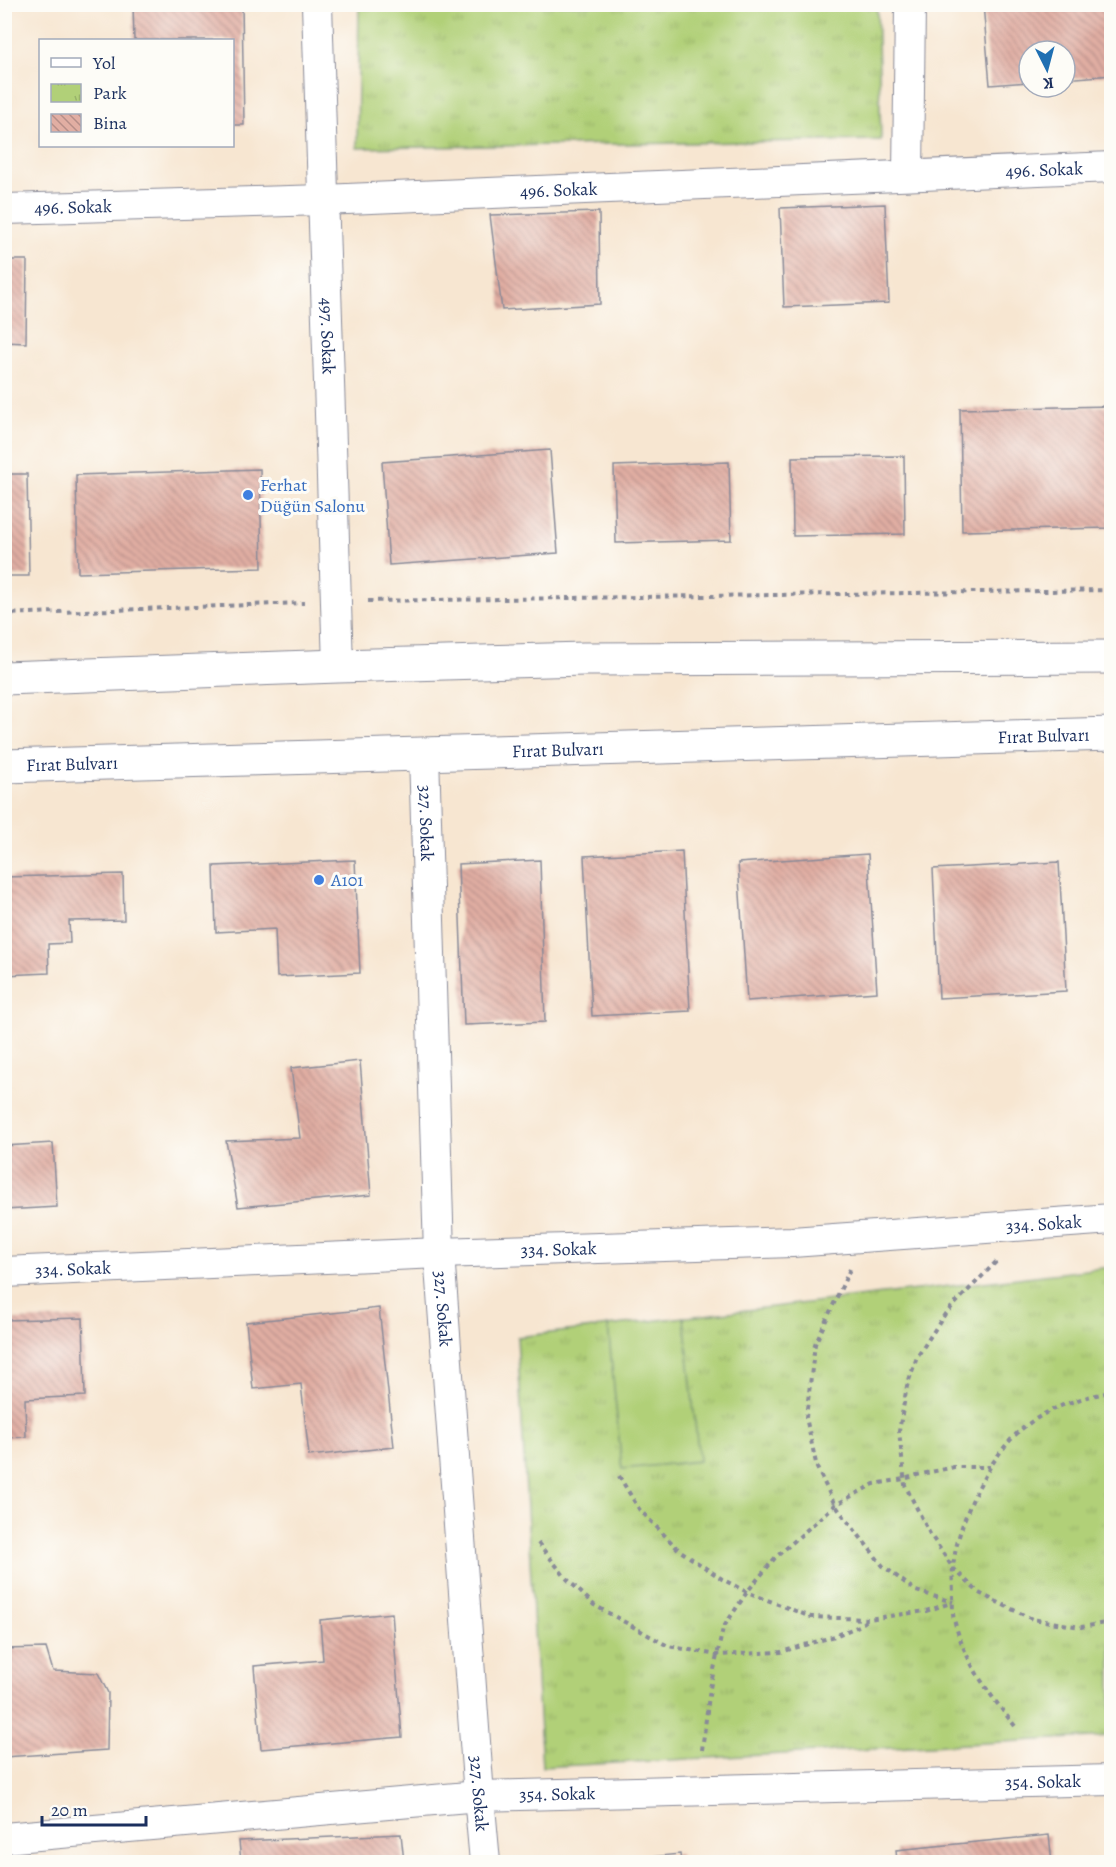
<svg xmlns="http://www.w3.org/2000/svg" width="1116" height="1867" viewBox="0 0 1116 1867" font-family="Alegreya,serif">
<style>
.park{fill:url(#park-tufts);stroke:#66806b;stroke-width:1.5}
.pitch{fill:#b1d078;stroke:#66806b;stroke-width:1.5}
.building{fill:url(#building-back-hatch)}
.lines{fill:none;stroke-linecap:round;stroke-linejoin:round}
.street-casing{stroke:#898a98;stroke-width:32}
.primary-casing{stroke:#898a98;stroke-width:35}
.path{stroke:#898a98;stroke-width:4;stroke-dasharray:4.5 4.5;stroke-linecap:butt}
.street{stroke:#fff;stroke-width:30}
.primary{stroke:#fff;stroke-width:33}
.shop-dot{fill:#3f7fe0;stroke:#fdfcf7;stroke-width:2}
.labels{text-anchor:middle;stroke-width:6;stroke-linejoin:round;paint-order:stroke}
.street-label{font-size:18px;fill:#1b2f5e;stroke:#fdfcf7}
.shop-label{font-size:18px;fill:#366cbe;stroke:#fdfcf7;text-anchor:start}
</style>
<defs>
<pattern id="park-tufts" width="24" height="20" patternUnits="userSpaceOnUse" patternTransform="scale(1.5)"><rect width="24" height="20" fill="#b1d078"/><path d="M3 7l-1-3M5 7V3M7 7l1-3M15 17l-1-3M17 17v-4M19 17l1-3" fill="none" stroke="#98b36a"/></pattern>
<pattern id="building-back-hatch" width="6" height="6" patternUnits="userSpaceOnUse" patternTransform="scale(1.5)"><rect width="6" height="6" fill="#e1aea3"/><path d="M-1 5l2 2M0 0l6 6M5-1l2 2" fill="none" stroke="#b68e88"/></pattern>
</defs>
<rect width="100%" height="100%" fill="#fdfcf7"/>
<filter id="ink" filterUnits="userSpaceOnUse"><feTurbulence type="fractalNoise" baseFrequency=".0167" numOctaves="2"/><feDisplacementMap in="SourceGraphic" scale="12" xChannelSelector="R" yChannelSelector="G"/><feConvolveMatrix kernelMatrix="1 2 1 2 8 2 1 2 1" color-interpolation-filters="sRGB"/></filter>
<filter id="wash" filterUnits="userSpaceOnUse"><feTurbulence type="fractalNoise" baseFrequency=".008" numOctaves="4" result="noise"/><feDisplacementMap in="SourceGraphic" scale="24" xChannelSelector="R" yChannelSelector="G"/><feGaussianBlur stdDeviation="1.35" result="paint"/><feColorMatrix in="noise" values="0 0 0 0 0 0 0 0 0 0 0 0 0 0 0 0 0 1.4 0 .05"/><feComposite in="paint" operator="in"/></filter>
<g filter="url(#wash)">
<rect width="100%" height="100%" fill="#f7e6d1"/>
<g class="park">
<path d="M359,5H877L881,140L357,148Z"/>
<path d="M1111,1267V1736L542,1767L517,1337Z"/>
</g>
<path class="pitch" d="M684,1317L699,1461L622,1469L608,1326Z"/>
<g id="blocks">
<g class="building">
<path d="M133,4H242L244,125H232V40H134Z"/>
<path d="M983,4H1112V75L1065,79V51H1029V82L990,85Z"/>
<path d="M885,204L889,303L784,307L780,208Z"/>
<path d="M599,212L600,304L502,310L490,215Z"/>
<path d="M4,260H27L26,343L4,342Z"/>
<path d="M1112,406V528L962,531L960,409Z"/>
<path d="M550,450L558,553L389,565L382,462Z"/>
<path d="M904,456L905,534L793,536L792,457Z"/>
<path d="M729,462L731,540L616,543L614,466Z"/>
<path d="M260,469L262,568L78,573L76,475Z"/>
<path d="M4,474H27L29,576H4Z"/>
<path d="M682,851L690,1011L592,1016L584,856Z"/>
<path d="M868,854L877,992L747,1001L738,863Z"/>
<path d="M355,860L360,973L277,977L275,929L216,932L214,866Z"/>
<path d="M540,860L545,1022L464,1025L458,864Z"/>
<path d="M1059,862L1066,991L939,998L933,869Z"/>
<path d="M123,874L124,920L69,921L70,943L48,944L49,973L4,975V877Z"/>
<path d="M360,1061L371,1195L238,1207L226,1141L300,1138L291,1068Z"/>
<path d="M53,1143L57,1207L4,1210V1146Z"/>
<path d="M379,1308L394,1447L309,1456L301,1384L253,1389L246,1322Z"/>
<path d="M83,1318L85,1396L25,1399L26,1437L4,1438V1320Z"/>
<path d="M392,1613L402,1737L261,1749L254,1666L323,1660L320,1620Z"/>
<path d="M46,1648L53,1671L98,1673L108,1693L107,1750L4,1757V1649Z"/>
<path d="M401,1834L404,1862H241L239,1841Z"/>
<path d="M1049,1835L1052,1862H897L896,1850Z"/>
<path d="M680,1854L681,1862H609V1861Z"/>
</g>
</g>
</g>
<g filter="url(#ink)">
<use href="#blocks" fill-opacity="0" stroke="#898a98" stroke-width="1.5"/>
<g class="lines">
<defs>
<g id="street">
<path id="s1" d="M317,4L338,666"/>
<path d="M908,175L910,4"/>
<path id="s2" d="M4,209L323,200L1112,167"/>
<path id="s3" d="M424,754L439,1253L479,1796L485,1862"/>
<path id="s4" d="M4,1272L439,1253L792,1242L1112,1219"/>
<path id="s5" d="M4,1838L479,1796L1112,1780"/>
</g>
<g id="primary">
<path d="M4,678L338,666L584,659L1112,657"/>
<path id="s6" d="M4,766L1112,734"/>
</g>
</defs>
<use href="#street" class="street-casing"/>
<use href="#primary" class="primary-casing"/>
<g class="path">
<path d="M368,601L1112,590"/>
<path d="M4,614L304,603"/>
<path d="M996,1262L945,1314L917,1357L907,1386L899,1431L905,1485L930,1534L953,1568L979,1593L1032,1619L1081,1627L1112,1622"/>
<path d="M850,1269L815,1344L806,1417L817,1468L835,1505L883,1566L916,1591L953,1602"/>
<path d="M619,1476L639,1509L679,1550L722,1579L747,1592L811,1617L868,1619L926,1611L951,1603"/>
<path d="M538,1543L566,1578L594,1605L668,1646L717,1655L781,1652L835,1636L859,1626L867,1620"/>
<path d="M1015,1726C989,1694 964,1661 954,1619C952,1612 953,1604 953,1597C953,1588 952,1578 953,1569C956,1524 988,1457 1023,1428C1048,1408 1080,1397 1112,1392"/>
<path d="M702,1750L710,1688L723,1628L747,1592L775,1558L835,1505L874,1484L904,1479L917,1475L954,1467H990"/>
</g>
<use href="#street" class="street"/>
<use href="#primary" class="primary"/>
</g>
</g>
<g class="shop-dot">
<circle cx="248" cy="495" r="6"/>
<circle cx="319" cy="880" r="6"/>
</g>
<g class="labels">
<g class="street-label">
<text dy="6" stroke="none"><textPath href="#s2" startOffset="1041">496. Sokak</textPath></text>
<text dy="6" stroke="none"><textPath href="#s2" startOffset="555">496. Sokak</textPath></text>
<text dy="6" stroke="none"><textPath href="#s2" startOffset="69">496. Sokak</textPath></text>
<text dy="6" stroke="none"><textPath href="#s1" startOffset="332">497. Sokak</textPath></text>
<text dy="6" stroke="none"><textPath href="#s6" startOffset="1040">Fırat Bulvarı</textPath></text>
<text dy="6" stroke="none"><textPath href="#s6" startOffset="554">Fırat Bulvarı</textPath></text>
<text dy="6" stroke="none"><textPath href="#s6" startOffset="68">Fırat Bulvarı</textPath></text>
<text dy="6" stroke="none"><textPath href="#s3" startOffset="69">327. Sokak</textPath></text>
<text dy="6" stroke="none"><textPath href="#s4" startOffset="1041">334. Sokak</textPath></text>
<text dy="6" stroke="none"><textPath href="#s4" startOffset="555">334. Sokak</textPath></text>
<text dy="6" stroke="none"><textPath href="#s4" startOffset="69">334. Sokak</textPath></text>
<text dy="6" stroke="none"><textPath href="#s3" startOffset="555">327. Sokak</textPath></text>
<text dy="6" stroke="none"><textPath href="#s5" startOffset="1041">354. Sokak</textPath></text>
<text dy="6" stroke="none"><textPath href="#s3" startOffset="1041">327. Sokak</textPath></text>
<text dy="6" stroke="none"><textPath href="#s5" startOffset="555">354. Sokak</textPath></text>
</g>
<g class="shop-label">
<text x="260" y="491">Ferhat<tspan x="260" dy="21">Düğün Salonu</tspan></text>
<text x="331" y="886">A101</text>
</g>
</g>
<rect width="1116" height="1867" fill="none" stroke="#fdfcf7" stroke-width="24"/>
<rect x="39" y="39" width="195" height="108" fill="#fdfcf7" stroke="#a3aaba" stroke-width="1.5"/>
<rect x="51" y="58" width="30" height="9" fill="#ffffff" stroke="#a3aaba" stroke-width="1.5"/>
<text x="93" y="69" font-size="18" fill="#1b2f5e">Yol</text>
<rect x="51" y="84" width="30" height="18" fill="url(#park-tufts)" stroke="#a3aaba" stroke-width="1.5"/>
<text x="93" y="99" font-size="18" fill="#1b2f5e">Park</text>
<rect x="51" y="114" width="30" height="18" fill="url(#building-back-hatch)" stroke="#a3aaba" stroke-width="1.5"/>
<text x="93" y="129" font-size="18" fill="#1b2f5e">Bina</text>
<g transform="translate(1047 69) rotate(174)"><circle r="28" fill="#fdfcf7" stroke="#a3aaba" stroke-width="1.5"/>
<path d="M0-4.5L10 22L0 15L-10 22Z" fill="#1f6fb2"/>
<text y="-9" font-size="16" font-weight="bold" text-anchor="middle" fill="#1b2f5e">K</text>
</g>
<path d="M42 1816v9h104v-9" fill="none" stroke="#1b2f5e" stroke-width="3"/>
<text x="51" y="1816" font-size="18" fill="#1b2f5e" stroke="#fdfcf7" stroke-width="4.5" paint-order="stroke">20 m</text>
</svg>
